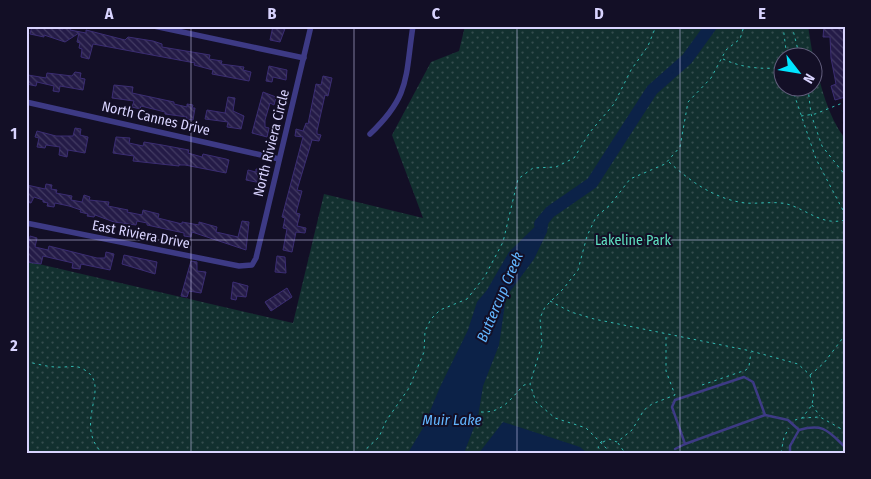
<svg xmlns="http://www.w3.org/2000/svg" width="871" height="479" viewBox="0 0 871 479" font-family="'Fira Sans Condensed',sans-serif">
<style>
.park{fill:url(#park-dots)}
.water{fill:#0c2248}
.lines{fill:none;stroke-linecap:round;stroke-linejoin:round}
.river{stroke:#0c2248;stroke-width:12}
.building{fill:url(#building-back-hatch);stroke:#3b2d73}
.path{stroke:#2fb8b0;stroke-width:1;stroke-dasharray:2.5 4;stroke-linecap:butt}
.service{stroke:#3d3a85;stroke-width:2.5}
.minor{stroke:#3d3a85;stroke-width:5.5}
.grid{fill:none;stroke:#d9d4ff;stroke-width:1;stroke-opacity:0.55}
.labels{text-anchor:middle;stroke-width:4;stroke-linejoin:round;paint-order:stroke}
.street-label{font-size:14px;fill:#d9d4ff;stroke:#130f26}
.park-label{font-size:14px;fill:#5fe0c0;stroke:#130f26}
.water-label{font-size:15px;font-style:italic;fill:#62b6ff;stroke:#130f26}
.neatline{fill:none;stroke:#d9d4ff;stroke-width:2}
.grid-label{font-size:16px;text-anchor:middle;font-weight:bold;fill:#d9d4ff}
</style>
<defs>
<pattern id="park-dots" width="8" height="8" patternUnits="userSpaceOnUse" patternTransform="scale(1.25)"><rect width="8" height="8" fill="#12302f"/><path d="M2 2h.1M6 6h.1" fill="none" stroke="#344d4e" stroke-width="1.8" stroke-linecap="round"/></pattern>
<pattern id="building-back-hatch" width="6" height="6" patternUnits="userSpaceOnUse" patternTransform="scale(1.25)"><rect width="6" height="6" fill="#241b47"/><path d="M-1 5l2 2M0 0l6 6M5-1l2 2" fill="none" stroke="#433b63"/></pattern>
</defs>
<rect width="100%" height="100%" fill="#130f26"/>
<path class="park" d="M465,26H808L813,57L784,58V88H814V58C821,87 827,114 845,139V453H26V261L293,323L324,194L423,218L392,135L431,62L459,51Z"/>
<g class="water">
<path d="M550,212L547,232L534,259L506,297L499,345L483,386L478,417L464,453H408L423,428L440,387L468,330L477,302L487,290L509,252Z"/>
<path d="M503,422L580,447L587,453H479Z"/>
</g>
<g class="lines">
<path class="river" d="M540,224L550,212L592,183L652,90L687,59L711,26"/>
</g>
<g class="building">
<path d="M32,26L63,29V26H71L70,30L86,33V30L125,40L128,37L153,41L162,44V47L210,55L209,59L222,61L221,64L244,67L243,70L251,72L249,81L212,74L213,70L194,65L195,63L93,44L89,59L81,57L82,49L79,48L80,43L77,42L79,33L65,42L44,35V37L30,34Z"/>
<path d="M273,26H286L280,42L270,40Z"/>
<path d="M824,26H843L845,30V97L835,100L831,86L836,84L831,58L830,37H823Z"/>
<path d="M269,66L287,70L286,80L273,77L272,82L266,81Z"/>
<path d="M75,72L81,73L80,78L85,79L83,90L60,86L59,92L53,91L54,86L37,82L36,86L26,84L28,75L46,78L47,73L72,76Z"/>
<path d="M323,76L332,78L328,96L325,95L317,131V134L321,135L319,141L312,140L297,190L302,191L296,213L300,214L297,226L306,228L305,233L296,232L292,252L283,250L287,229L283,228L285,218L282,217L303,137L295,136L296,129L303,131L306,123L308,124L316,84L321,85Z"/>
<path d="M114,85L133,87L132,93L174,102V104L187,107V104L193,105L192,108H195L193,120L186,119L187,117L165,114V112L141,106L140,109L132,107L134,101L112,98Z"/>
<path d="M263,92L276,97L274,105L270,103L265,120V127L269,128L267,137L252,133Z"/>
<path d="M228,97L235,98L233,111L244,116L241,129L227,127L228,122L205,119L207,110L225,113Z"/>
<path d="M75,128L81,129L80,135L88,137L85,153L68,150L67,157L59,155L60,147L46,145L45,148L37,147L39,138L35,137L37,131L56,136H73Z"/>
<path d="M116,137L130,138L129,143L143,146L144,142L162,145L189,150L188,153L202,157L203,154L226,159L229,160L226,173L185,165H179V166L133,161L134,156L113,153Z"/>
<path d="M256,169L263,170L261,183L246,180L248,170L256,172Z"/>
<path d="M46,184L52,185L51,189L57,190L56,193L72,196L71,200L82,202L84,195L90,197L89,200L109,202L108,206L128,210L127,212L142,215L143,210L159,214L158,218L182,224V222L199,225V222L217,227L216,232L238,237L242,221L249,222L246,250L192,232L191,237L184,236V233L147,225V223L137,221L136,225L114,222L95,215L94,217L87,216L88,214L80,212L81,210L69,206L55,203L54,207L47,206L48,203L43,202V200L34,197L31,203L26,202L27,185L45,189Z"/>
<path d="M30,236L37,238L35,247L48,250L49,246L97,258H105L106,252L114,254L110,270L81,264L80,269L72,268L73,263L43,256L41,264L26,262Z"/>
<path d="M124,255L157,262L155,274L122,264Z"/>
<path d="M277,256L285,257L286,273L275,272Z"/>
<path d="M191,261L197,262V271L206,272L201,293L189,291L187,297L181,296Z"/>
<path d="M233,282L248,286L246,297L237,296L236,300L231,299Z"/>
<path d="M287,288L292,297L271,311L265,302Z"/>
</g>
<g class="lines">
<g class="path">
<path d="M783,26L787,58"/>
<path d="M792,26L800,58"/>
<path d="M723,59C742,68 764,70 784,67"/>
<path d="M792,88L816,159L845,214"/>
<path d="M808,88L811,114L822,146L845,175"/>
<path d="M801,116L815,114L845,102"/>
<path d="M669,162C691,182 715,199 745,203C759,204 774,201 787,204C808,210 822,226 845,220"/>
<path d="M550,301L571,312L594,319L751,351L798,364L810,375L814,392L812,405L802,418L795,420"/>
<path d="M26,362C36,363 46,367 57,367C66,368 75,364 83,369C114,385 72,422 102,453"/>
<path d="M810,375L824,363L845,335"/>
<path d="M702,385L746,370L749,366L751,352"/>
<path d="M812,405L820,416"/>
<path d="M481,412C503,413 510,399 524,385L529,384"/>
<path d="M802,418L820,417L845,431"/>
<path d="M602,441L598,447L602,453"/>
<path d="M603,442L609,439L617,442L632,430L644,410L652,404L675,395L666,371V335"/>
<path d="M618,443L625,453"/>
<path d="M362,453L379,437L386,421L409,388L424,352L425,331L431,319L440,310L467,299L485,276L503,242L518,179L533,168L556,167L574,158L590,132L614,104L631,70L648,46L656,26"/>
<path d="M611,453L586,428L555,418L536,402L530,384L542,344L540,318L545,307L564,288L578,270L587,236L596,217L610,205L630,179L665,164L680,147L688,102L711,78L726,50L740,39L744,26"/>
<path d="M781,453L784,437L789,428"/>
</g>
<g class="service">
<path d="M765,415L685,444L672,407L675,400L744,377L753,382L765,415L788,420L799,430"/>
<path d="M675,449L685,444"/>
<path d="M790,453V446L799,430C824,423 828,431 845,447"/>
</g>
<g class="minor">
<path d="M154,26L304,58"/>
<path d="M26,102L279,159"/>
<path d="M370,134C411,95 405,77 413,26"/>
<path d="M26,223L239,266L252,265L256,258L311,26"/>
</g>
</g>
<path class="grid" d="M191,26V453M354,26V453M517,26V453M680,26V453M26,240H845"/>
<g class="labels">
<g class="street-label">
<text transform="translate(156 118) rotate(13)" y="5">North Cannes Drive</text>
<text transform="translate(271 143) rotate(-76)" y="5">North Riviera Circle</text>
<text transform="translate(141 234) rotate(11)" y="5">East Riviera Drive</text>
</g>
<g class="park-label">
<text x="633" y="245">Lakeline Park</text>
</g>
<g class="water-label">
<text transform="translate(500 297) rotate(-67)" y="5">Buttercup Creek</text>
<text x="452" y="425">Muir Lake</text>
</g>
</g>
<rect width="871" height="479" fill="none" stroke="#130f26" stroke-width="55"/>
<g transform="translate(798 72) rotate(121)"><circle r="24" fill="#130f26" stroke="#625e7d"/>
<path d="M0-4L9 19L0 12L-9 19Z" fill="#00e5ff"/>
<text y="-8" font-size="14" font-weight="bold" text-anchor="middle" fill="#d9d4ff">N</text>
</g>
<rect x="28" y="28" width="816" height="424" class="neatline"/>
<g class="grid-label">
<text x="109" y="19">A</text>
<text x="272" y="19">B</text>
<text x="436" y="19">C</text>
<text x="599" y="19">D</text>
<text x="762" y="19">E</text>
<text x="14" y="139">1</text>
<text x="14" y="351">2</text>
</g>
</svg>
